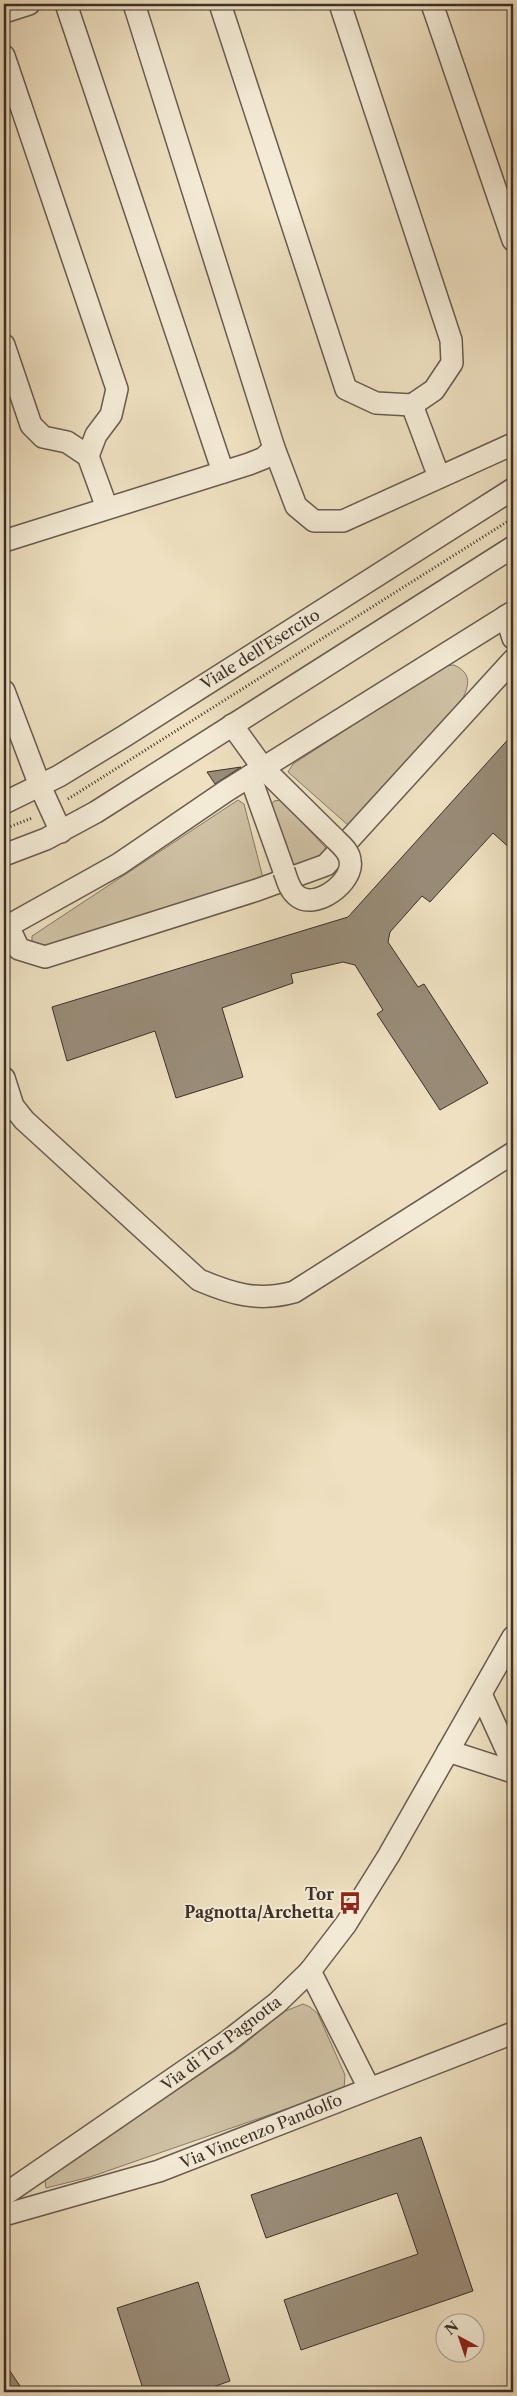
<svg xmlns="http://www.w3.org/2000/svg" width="517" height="2396" viewBox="0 0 517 2396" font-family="'Libre Caslon Text',serif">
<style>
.green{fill:#d0c2a6;stroke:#867968}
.building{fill:#998c78;stroke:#3c3029}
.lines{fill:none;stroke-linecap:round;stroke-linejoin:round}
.minor-casing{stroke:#685c4f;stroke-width:24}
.path{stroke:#3c3029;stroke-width:3;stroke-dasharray:1 2.5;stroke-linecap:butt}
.minor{stroke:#f4ebd6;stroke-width:21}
.minor-bridge-casing{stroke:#685c4f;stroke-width:24;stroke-linecap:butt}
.minor-bridge{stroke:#f4ebd6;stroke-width:21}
.labels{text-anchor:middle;stroke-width:4;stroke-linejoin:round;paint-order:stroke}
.street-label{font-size:16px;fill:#3c3029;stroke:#f4ebd6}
.poi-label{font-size:16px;font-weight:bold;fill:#3c3029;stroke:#f4ebd6;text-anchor:end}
</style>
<rect width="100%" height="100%" fill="#eee0c0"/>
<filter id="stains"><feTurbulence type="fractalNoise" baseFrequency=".004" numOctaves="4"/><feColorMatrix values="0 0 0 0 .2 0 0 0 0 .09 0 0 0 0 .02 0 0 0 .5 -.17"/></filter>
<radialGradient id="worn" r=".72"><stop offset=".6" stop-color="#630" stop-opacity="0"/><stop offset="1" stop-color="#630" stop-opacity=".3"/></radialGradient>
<g class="green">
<path d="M454,665C479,676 464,696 454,713L349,826L288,772L293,764L432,674L446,666Z"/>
<path d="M238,800L244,804L263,878L45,947L32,942V936Z"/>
<path d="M281,800L326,848L318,857L291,868L271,805L274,801Z"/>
<path d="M303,2004L310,2007L318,2014L345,2075L344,2089L90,2177L46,2188L45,2181L48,2176L238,2049L283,2012Z"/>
</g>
<g class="building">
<path d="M513,734V851L493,833L430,902L422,896L390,932L388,942L418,987L424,984L488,1083L440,1110L377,1014L383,1010L355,965L343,962L291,974L293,983L222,1008L243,1077L176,1098L155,1031L67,1061L52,1007L348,917Z"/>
<path d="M241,767L215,784L207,772Z"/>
<path d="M421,2137L473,2291L301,2350L284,2300L418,2254L397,2193L266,2238L251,2195Z"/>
<path d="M198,2282L230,2381L204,2390L205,2392H144L117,2308Z"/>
<path d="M4,2362L24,2392H4Z"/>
</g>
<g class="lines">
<defs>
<g id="minor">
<path d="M66,4L223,472"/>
<path d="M134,4L274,448L296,506L314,521H343L513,444"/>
<path d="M220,4L346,389L376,403L412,405L434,390L452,363L451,340L340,4"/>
<path d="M432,4L513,240"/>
<path d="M4,12L29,4"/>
<path d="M4,56L117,389L111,415L96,435L88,456"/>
<path d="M4,345L31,425L43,437L67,442L88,456L107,508"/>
<path d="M412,405L439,477"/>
<path d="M4,541L249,464L264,458L274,448"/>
<path d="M506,616L513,638"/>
<path d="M4,691L40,786L61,832"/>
<path d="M232,725L263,768L334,838"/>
<path d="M250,776L284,871"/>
<path d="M4,803L59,776L123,737L513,489"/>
<path d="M4,855L46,839L96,812L513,547"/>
<path d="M4,924L8,926L119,864L226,791L513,612"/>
<path d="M8,926L19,949L45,957L257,890L326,865L513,660"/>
<path d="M4,1078L13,1106L24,1120L199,1280C232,1294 258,1302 294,1292L513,1153"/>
<path d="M481,1694L513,1764"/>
<path d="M448,1751L513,1772"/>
<path d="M310,1971L369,2088"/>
<path d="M4,2195L228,2041L277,2003L310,1971L346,1924L389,1855L513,1637"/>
<path d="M4,2215L159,2171L513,2033"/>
</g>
</defs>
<use href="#minor" class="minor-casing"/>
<g class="path">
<path d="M68,799L513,518"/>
<path d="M4,829L32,818"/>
</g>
<use href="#minor" class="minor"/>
<defs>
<path id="minor-bridge" d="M284,871C287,879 289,889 296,895C314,912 355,882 350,860C349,851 340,844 334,838"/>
</defs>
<use href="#minor-bridge" class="minor-bridge-casing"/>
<use href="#minor-bridge" class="minor-bridge"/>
</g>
<defs>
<symbol id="bus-bare" viewBox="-9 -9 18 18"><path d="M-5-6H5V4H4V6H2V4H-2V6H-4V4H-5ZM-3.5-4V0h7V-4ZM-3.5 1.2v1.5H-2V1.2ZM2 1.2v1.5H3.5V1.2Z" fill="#8f2418" stroke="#f4ebd6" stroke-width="2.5" paint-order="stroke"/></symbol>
</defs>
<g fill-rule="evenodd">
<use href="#bus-bare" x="334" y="1887" width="32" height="32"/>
</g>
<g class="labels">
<g class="street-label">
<text transform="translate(260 649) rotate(-32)" y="6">Viale dell'Esercito</text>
<text transform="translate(221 2043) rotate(-37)" y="6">Via di Tor Pagnotta</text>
<text transform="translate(261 2131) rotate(-22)" y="6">Via Vincenzo Pandolfo</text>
</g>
<g class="poi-label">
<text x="334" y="1900">Tor<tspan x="334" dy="18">Pagnotta/Archetta</tspan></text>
</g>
</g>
<rect width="517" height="2396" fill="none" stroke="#eee0c0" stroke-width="20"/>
<rect x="5" y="5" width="507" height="2386" fill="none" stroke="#3c3029" stroke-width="2.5"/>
<rect x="10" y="10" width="497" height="2376" fill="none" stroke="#3c3029"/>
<g transform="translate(460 2338) rotate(320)"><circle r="24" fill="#f4ebd6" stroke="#aaa091"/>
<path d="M0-4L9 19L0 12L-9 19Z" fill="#8f2418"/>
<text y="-8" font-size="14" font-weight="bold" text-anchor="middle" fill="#3c3029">N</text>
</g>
<rect width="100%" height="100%" filter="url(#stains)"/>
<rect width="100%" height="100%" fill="url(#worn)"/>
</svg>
